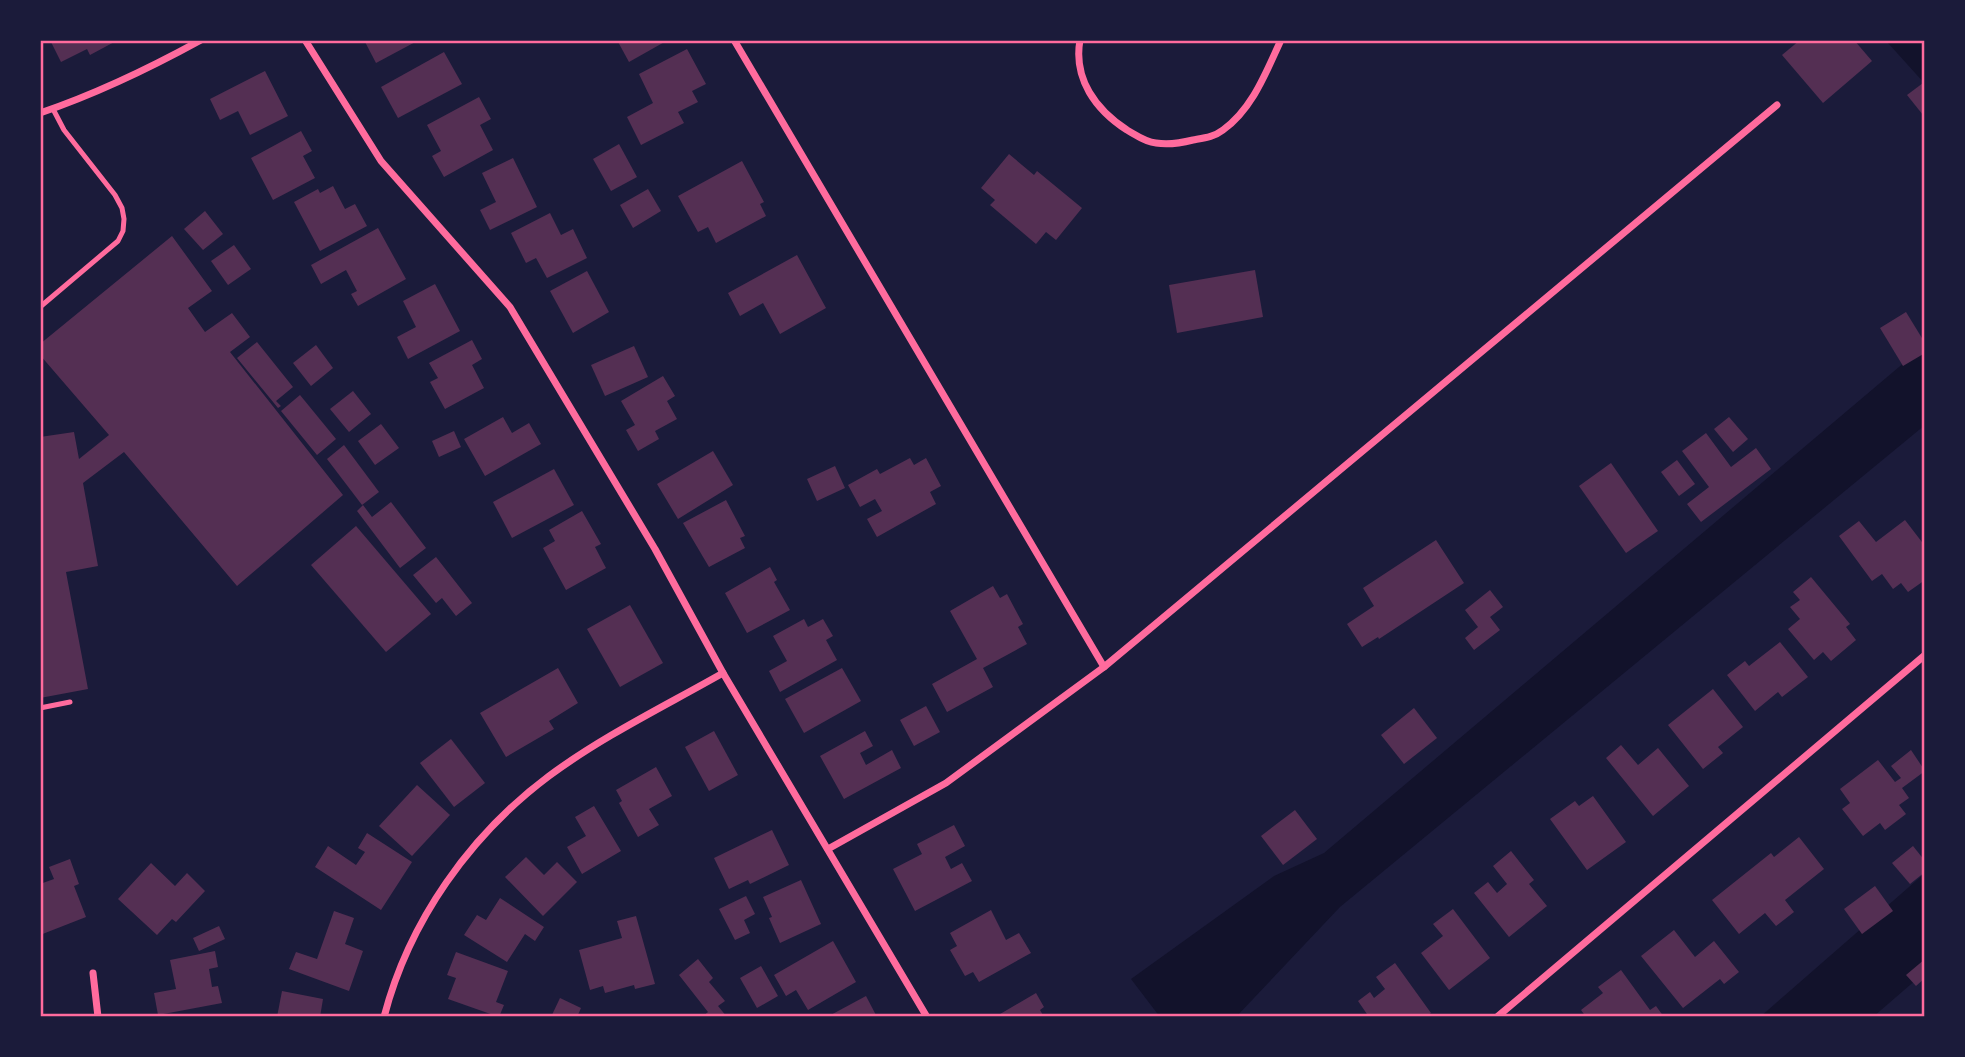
<svg xmlns="http://www.w3.org/2000/svg" width="1965" height="1057" viewBox="0 0 1965 1057" font-family="'PT Serif',serif">
<style>
.water{fill:#12122b}
.building{fill:#542f53}
.lines{fill:none;stroke-linecap:round;stroke-linejoin:round}
.service{stroke:#ff6b9d;stroke-width:5}
.minor{stroke:#ff6b9d;stroke-width:7}
.neatline{fill:none;stroke:#ff6b9d;stroke-width:2.5}
</style>
<rect width="100%" height="100%" fill="#1b1b3a"/>
<g class="water">
<path d="M1885,40H1925V84L1888,43Z"/>
<path d="M1925,345V425L1340,907L1236,1017H1160L1131,979L1274,876L1324,853Z"/>
<path d="M1925,873V972L1873,1017H1760Z"/>
</g>
<g class="building">
<path d="M50,40H118L90,55L87,49L61,62Z"/>
<path d="M364,40H419L376,63Z"/>
<path d="M617,40H668L629,62Z"/>
<path d="M1800,40H1854L1872,61L1823,103L1782,55Z"/>
<path d="M687,49L706,84L692,91L698,102L678,112L684,123L641,145L627,117L653,103L639,74Z"/>
<path d="M444,52L462,84L398,118L381,87Z"/>
<path d="M265,71L288,116L250,135L238,111L220,120L210,99Z"/>
<path d="M1923,83L1925,85V113L1923,115L1907,95Z"/>
<path d="M479,97L491,119L480,125L493,150L444,177L432,156L441,151L427,125Z"/>
<path d="M301,131L312,151L303,156L315,178L273,200L251,158Z"/>
<path d="M619,144L637,177L611,191L593,159Z"/>
<path d="M1009,154L1034,175L1037,171L1082,208L1056,240L1046,232L1036,244L990,205L995,200L981,188Z"/>
<path d="M513,158L537,207L490,230L480,210L496,202L482,173Z"/>
<path d="M742,161L764,202L760,204L766,216L716,243L708,227L698,232L678,196Z"/>
<path d="M333,186L345,209L355,204L367,226L320,251L294,202L318,189L320,193Z"/>
<path d="M648,189L661,211L633,228L620,205Z"/>
<path d="M205,211L223,234L203,250L184,229Z"/>
<path d="M550,213L561,235L573,229L587,258L547,278L536,258L526,263L511,233Z"/>
<path d="M378,228L406,279L358,306L351,294L357,291L346,270L321,284L311,265Z"/>
<path d="M172,236L212,291L188,308L205,332L232,313L250,337L230,352L343,495L237,586L124,452L83,483L98,566L66,572L88,689L40,698V437L74,432L79,459L109,435L40,355V344Z"/>
<path d="M234,245L251,269L228,285L211,261Z"/>
<path d="M797,255L826,308L780,334L763,303L740,316L728,293Z"/>
<path d="M1255,270L1263,317L1177,333L1169,285Z"/>
<path d="M587,271L609,312L573,333L550,291Z"/>
<path d="M435,284L460,331L408,359L397,337L416,327L403,301Z"/>
<path d="M1906,312L1925,343V353L1903,366L1880,328Z"/>
<path d="M472,340L482,359L472,365L484,388L445,409L430,382L438,378L429,363Z"/>
<path d="M257,342L293,387L276,401L281,406L278,408L237,358Z"/>
<path d="M316,345L333,368L311,386L293,363Z"/>
<path d="M634,346L648,377L605,396L591,365Z"/>
<path d="M663,376L675,396L667,401L677,419L655,431L659,439L638,451L626,430L635,425L621,401Z"/>
<path d="M353,391L371,414L349,432L330,409Z"/>
<path d="M300,395L336,439L317,455L281,411Z"/>
<path d="M503,417L512,433L529,423L541,444L485,476L464,439Z"/>
<path d="M1729,417L1748,439L1733,452L1714,429Z"/>
<path d="M381,424L399,448L375,465L358,441Z"/>
<path d="M454,431L461,447L439,457L432,441Z"/>
<path d="M1706,433L1731,467L1756,448L1771,469L1701,522L1687,504L1709,487L1682,451Z"/>
<path d="M344,445L379,492L362,505L327,459Z"/>
<path d="M713,451L733,485L678,519L657,484Z"/>
<path d="M910,458L914,465L926,458L941,486L930,492L936,504L877,537L867,519L882,511L875,499L860,507L848,485L877,469L880,474Z"/>
<path d="M1677,460L1695,484L1679,496L1661,472Z"/>
<path d="M1611,463L1658,531L1626,553L1579,486Z"/>
<path d="M835,466L845,488L817,501L807,479Z"/>
<path d="M554,469L574,505L512,538L493,502Z"/>
<path d="M726,500L745,536L740,538L745,548L709,567L683,523Z"/>
<path d="M391,502L426,548L400,568L357,511L363,505L372,517Z"/>
<path d="M582,511L601,544L595,547L606,568L566,590L543,548L555,541L549,530Z"/>
<path d="M1905,520L1925,546V580L1908,592L1901,583L1893,589L1882,574L1872,581L1839,536L1859,521L1876,542Z"/>
<path d="M356,526L431,614L386,652L311,565Z"/>
<path d="M1436,540L1464,583L1379,639L1378,637L1362,647L1347,624L1374,606L1363,588Z"/>
<path d="M436,557L472,603L456,616L442,598L436,603L413,575Z"/>
<path d="M770,567L777,580L774,582L790,610L747,633L725,593Z"/>
<path d="M1811,577L1850,624L1846,627L1856,640L1831,661L1823,652L1814,660L1788,629L1800,619L1790,607L1800,600L1793,592Z"/>
<path d="M993,586L1000,598L1007,594L1023,624L1018,627L1027,644L983,668L993,687L947,712L932,684L977,659L950,611Z"/>
<path d="M1490,590L1503,607L1490,617L1500,630L1474,650L1465,638L1478,627L1465,610Z"/>
<path d="M630,605L663,663L620,687L587,629Z"/>
<path d="M804,619L808,627L823,619L833,636L826,640L837,660L780,692L769,671L787,661L773,636Z"/>
<path d="M1780,642L1808,677L1782,697L1778,692L1755,711L1727,675L1745,661L1749,666Z"/>
<path d="M558,668L578,703L549,721L554,729L506,757L480,713Z"/>
<path d="M842,668L861,701L804,733L785,699Z"/>
<path d="M1713,689L1743,727L1718,747L1723,753L1703,769L1668,725Z"/>
<path d="M926,706L940,732L914,746L900,720Z"/>
<path d="M1414,708L1437,738L1404,764L1381,735Z"/>
<path d="M714,731L738,775L709,791L685,747Z"/>
<path d="M865,731L873,746L860,753L866,765L892,750L901,768L844,799L820,756Z"/>
<path d="M451,739L485,783L454,807L420,763Z"/>
<path d="M1621,745L1638,765L1658,748L1689,786L1653,816L1606,758Z"/>
<path d="M1911,750L1925,771L1902,788L1909,798L1899,805L1906,814L1885,830L1880,823L1863,836L1842,809L1850,803L1840,789L1878,760L1895,782L1901,778L1891,766Z"/>
<path d="M656,767L672,796L649,809L659,825L638,837L619,803L622,801L616,790Z"/>
<path d="M417,785L450,815L412,856L379,826Z"/>
<path d="M1593,796L1626,842L1587,870L1550,819L1575,801L1579,806Z"/>
<path d="M594,806L621,851L582,874L567,847L586,836L575,817Z"/>
<path d="M1295,810L1317,839L1283,865L1261,836Z"/>
<path d="M954,825L965,846L945,857L951,869L962,863L972,881L915,911L893,869L922,854L917,844Z"/>
<path d="M772,830L789,865L750,884L748,880L729,889L714,858Z"/>
<path d="M367,833L412,862L381,910L315,867L328,846L356,865L365,852L358,848Z"/>
<path d="M1799,837L1824,869L1785,900L1794,912L1776,926L1765,913L1739,934L1712,900L1771,853L1774,857Z"/>
<path d="M1913,846L1925,861V872L1910,884L1892,863Z"/>
<path d="M1511,851L1534,880L1529,884L1547,906L1509,937L1474,893L1488,882L1497,893L1507,884L1493,866Z"/>
<path d="M526,857L544,875L557,862L577,882L543,916L505,877Z"/>
<path d="M70,859L79,884L74,886L86,917L40,935V884L54,879L49,867Z"/>
<path d="M151,863L175,886L187,873L205,891L176,922L172,919L157,935L118,899Z"/>
<path d="M801,880L821,924L780,943L769,918L772,917L763,897Z"/>
<path d="M1875,886L1893,911L1862,934L1844,909Z"/>
<path d="M746,896L755,914L744,920L750,933L735,940L719,909Z"/>
<path d="M500,898L544,927L535,941L525,934L507,962L464,935L477,915L486,920Z"/>
<path d="M1453,909L1490,958L1449,990L1421,953L1443,936L1433,924Z"/>
<path d="M991,910L1006,940L1019,933L1031,953L979,982L973,972L965,976L950,950L957,946L950,933Z"/>
<path d="M334,911L354,918L345,944L363,951L349,991L289,969L296,952L317,959Z"/>
<path d="M636,916L655,984L635,989L634,985L605,993L603,986L590,990L579,950L622,938L617,921Z"/>
<path d="M219,926L225,939L199,951L193,938Z"/>
<path d="M1674,930L1695,957L1714,941L1739,972L1724,984L1720,979L1683,1008L1641,956Z"/>
<path d="M833,941L856,982L808,1010L796,990L786,996L774,975Z"/>
<path d="M215,951L218,967L209,969L212,987L218,986L222,1003L158,1015L154,993L176,989L170,960Z"/>
<path d="M456,952L508,971L496,1002L504,1005L499,1017L448,999L456,978L447,975Z"/>
<path d="M698,959L713,978L709,982L725,1001L718,1006L727,1017H702L708,1012L679,975Z"/>
<path d="M1925,959V978L1916,986L1906,975Z"/>
<path d="M1395,963L1431,1013L1426,1017H1369L1358,1001L1370,992L1374,998L1385,989L1376,977Z"/>
<path d="M761,966L778,996L757,1008L740,978Z"/>
<path d="M1621,970L1650,1010L1656,1006L1664,1017H1586L1581,1010L1603,993L1598,987Z"/>
<path d="M282,991L323,999L320,1017H277Z"/>
<path d="M1036,993L1044,1007L1040,1010L1044,1017H995Z"/>
<path d="M866,996L877,1017H827Z"/>
<path d="M560,998L581,1008L577,1017H551Z"/>
</g>
<g class="lines">
<g class="service">
<path d="M40,307L118,241L123,231L124,219L122,208L115,195L64,130L53,109"/>
<path d="M40,708L70,702"/>
</g>
<g class="minor">
<path d="M305,40L381,161L510,307L655,549L723,673L927,1017"/>
<path d="M734,40L1104,667"/>
<path d="M1080,40C1073,79 1096,110 1127,130C1136,135 1145,142 1156,143C1168,145 1181,143 1193,140C1204,138 1214,137 1223,130C1253,108 1266,72 1281,40"/>
<path d="M40,113C96,94 150,68 201,40"/>
<path d="M828,849L946,783L1104,667L1777,105"/>
<path d="M93,973L98,1017"/>
<path d="M384,1017C409,921 470,835 549,776C603,736 665,706 723,673"/>
<path d="M1497,1017L1925,655"/>
</g>
</g>
<rect width="1965" height="1057" fill="none" stroke="#1b1b3a" stroke-width="84"/>
<rect x="42" y="42" width="1881" height="973" class="neatline"/>
</svg>
